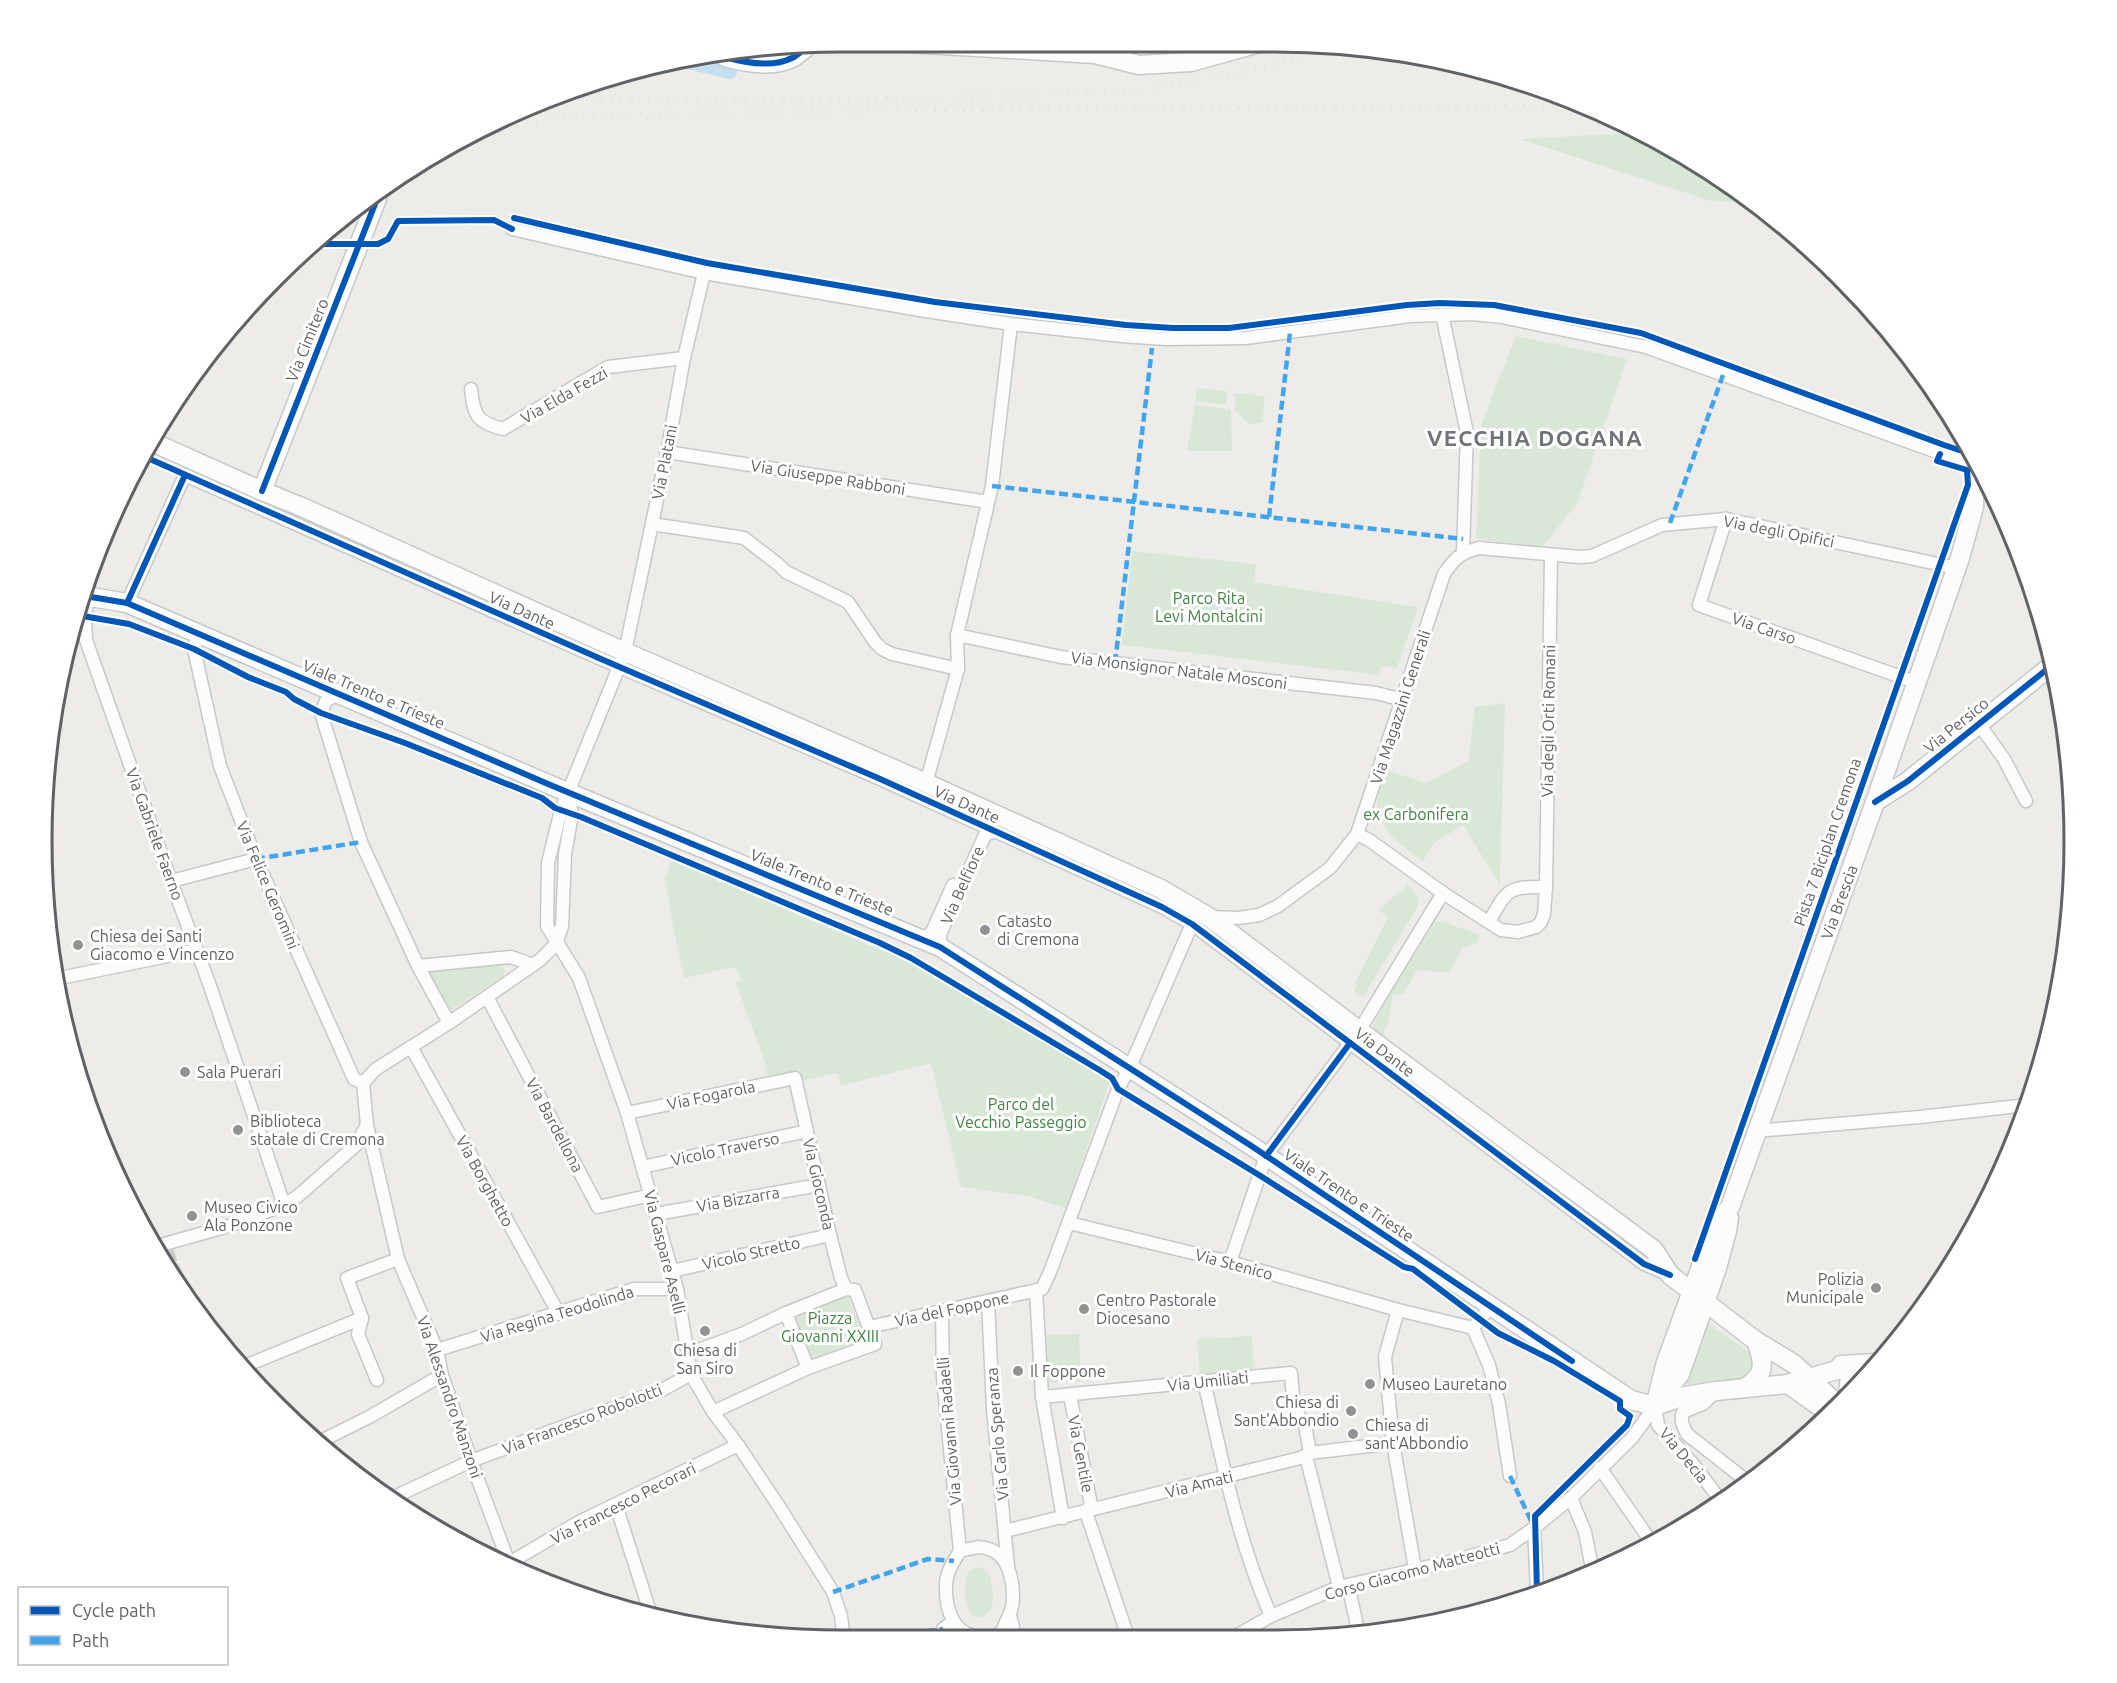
<svg xmlns="http://www.w3.org/2000/svg" width="2117" height="1683" viewBox="0 0 2117 1683" font-family="Ubuntu,sans-serif">
<style>
.green{fill:#d9e8d6}
.lines{fill:none;stroke-linecap:round;stroke-linejoin:round}
.canal{stroke:#c3dff2;stroke-width:14}
.street-tunnel{stroke:#cacac8;stroke-width:12;stroke-dasharray:12 6;stroke-linecap:butt}
.street-casing{stroke:#c9c8c8;stroke-width:15}
.secondary-casing{stroke:#c8c8c8;stroke-width:21}
.street{stroke:#fcfcfc;stroke-width:12}
.secondary{stroke:#fcfcfc;stroke-width:18}
.rail{stroke:#e3e3e2;stroke-width:4;stroke-dasharray:1.5 8;stroke-linecap:butt}
.quiet{stroke:#41a5ee;stroke-width:4.5;stroke-dasharray:9 4.5;stroke-linecap:butt}
.cycleway-casing{stroke:#fff;stroke-width:10}
.cycleway{stroke:#0057b8;stroke-width:6}
.poi-dot{fill:#919294;stroke:#fff;stroke-width:2}
.labels{text-anchor:middle;stroke-width:6;stroke-linejoin:round;paint-order:stroke}
.street-label{font-size:16px;fill:#5f6266;stroke:#fff}
.park-label{font-size:16px;fill:#408442;stroke:#fff}
.poi-label{font-size:16px;fill:#5f6266;stroke:#fff;text-anchor:start}
.district-label{font-size:22px;font-weight:bold;letter-spacing:1.5px;fill:#707478;stroke:#fff}
.rim{fill:none;stroke:#5f6266;stroke-width:3}
</style>
<rect width="100%" height="100%" fill="#eeece9"/>
<g class="green">
<path d="M1609,134H1641L1675,149L1750,203L1711,201L1519,139Z"/>
<path d="M1516,336L1627,359L1577,504L1542,547L1476,539L1481,425Z"/>
<path d="M1197,388L1227,391L1226,405L1195,401Z"/>
<path d="M1235,393L1265,396L1262,423L1250,424L1235,411Z"/>
<path d="M1195,405L1231,409L1232,451H1187Z"/>
<path d="M1132,551L1256,564L1254,582L1418,607L1397,668L1381,666L1379,675L1122,645Z"/>
<path d="M1505,703L1500,879V885L1463,825L1434,843L1423,861C1401,846 1374,827 1377,797C1378,788 1383,778 1386,770L1426,783L1468,761L1475,707Z"/>
<path d="M672,861L909,962L1110,1081L1066,1208L1028,1196L961,1187L931,1063L841,1086L838,1073L802,1081L800,1074L769,1080L762,1054L736,983L742,981L735,967L684,978L673,927L665,878Z"/>
<path d="M1408,885L1419,898L1418,906L1363,997L1354,990L1357,985L1355,983L1388,917L1378,910Z"/>
<path d="M1435,922H1444L1480,935L1477,942L1462,949L1449,973L1417,970L1403,995L1393,994L1389,1020L1382,1038L1372,1028L1390,993Z"/>
<path d="M501,964L505,970L504,975L449,1012L426,972Z"/>
<path d="M847,1294L865,1339L812,1360L794,1315Z"/>
<path d="M1707,1322L1752,1354L1758,1366L1745,1380L1685,1384Z"/>
<path d="M1044,1334H1079L1081,1382L1046,1383Z"/>
<path d="M1252,1336L1254,1371L1200,1376L1197,1339Z"/>
<path d="M978,1567L982,1568L990,1576C993,1591 998,1611 980,1618L972,1616C964,1601 963,1587 968,1571Z"/>
</g>
<g class="lines">
<path class="canal" d="M687,62L730,72"/>
<path class="street-tunnel" d="M168,1251L174,1271"/>
<defs>
<g id="street">
<path d="M512,229L704,273L926,311L1011,324L1122,336L1166,339L1246,338L1410,316L1472,314L1502,317L1646,347L1973,465"/>
<path d="M704,273L684,358L667,452L625,652L561,810L548,863L547,926L579,978L627,1113L677,1289L691,1374L713,1412L738,1445L778,1505L833,1592L841,1616L844,1641"/>
<path d="M1442,314L1467,433L1463,552"/>
<path d="M471,389C474,415 476,422 503,429L608,367L684,358"/>
<path d="M667,452L988,502"/>
<path d="M185,475L601,659L878,778L1162,907L1192,924L1644,1264L1670,1275"/>
<path d="M1726,519L1699,605L1915,682"/>
<path d="M652,524L744,538L779,565L786,572L848,602L875,642L882,649L892,654L958,669"/>
<path d="M88,597L85,617L86,640L171,881L210,986L284,1205"/>
<path d="M127,603L185,475"/>
<path d="M198,634L194,649L220,766L256,859L354,1079L363,1083L367,1125L398,1259L437,1350L442,1375L471,1461L510,1566"/>
<path d="M957,635L1061,657L1376,693L1403,700"/>
<path d="M339,693L326,701L321,713L361,842L418,966L449,1023"/>
<path d="M1979,724L2004,759L2026,801"/>
<path d="M926,783L958,669L957,635L992,486L1011,324"/>
<path d="M1357,834L1369,840L1443,893L1501,930L1518,932L1536,927L1541,922L1544,914L1546,887L1551,556"/>
<path d="M171,881L256,859"/>
<path d="M1210,917L1238,918L1259,915L1278,906L1330,868L1357,834L1444,574C1455,558 1460,553 1479,548L1580,557L1592,556L1662,525L1726,519L1957,568"/>
<path d="M1489,922C1507,890 1507,886 1546,887"/>
<path d="M924,938L932,932L953,885"/>
<path d="M940,947V934L985,835L995,831"/>
<path d="M418,966L511,957L533,965"/>
<path d="M60,978L197,950"/>
<path d="M487,997L598,1207L651,1195"/>
<path d="M411,1047L559,1314"/>
<path d="M363,1083L376,1069L449,1023L540,960L556,944L562,926L565,854L572,815L568,793"/>
<path d="M627,1113L795,1078L830,1235L841,1278L846,1289"/>
<path d="M1756,1131L1920,1117L2027,1105"/>
<path d="M642,1167L807,1131"/>
<path d="M656,1214L819,1185"/>
<path d="M1069,1223L1230,1262L1398,1310L1473,1328"/>
<path d="M154,1247L232,1225L284,1205L298,1196L356,1145L367,1125"/>
<path d="M1230,1262L1266,1156L1359,1031L1443,893"/>
<path d="M174,1271L177,1280"/>
<path d="M672,1271L830,1235"/>
<path d="M846,1289L855,1290L875,1344L808,1368L786,1313Z"/>
<path d="M1036,1290L1042,1397L1063,1518"/>
<path d="M988,1301L993,1409L1008,1567"/>
<path d="M1398,1310L1385,1357L1393,1443L1415,1569"/>
<path d="M942,1311L943,1378L960,1551"/>
<path d="M362,1318L347,1278L398,1259"/>
<path d="M362,1318L358,1334L377,1380"/>
<path d="M869,1327L1042,1289L1050,1272L1118,1089L1130,1067L1192,924"/>
<path d="M1473,1328L1489,1365L1499,1404L1510,1476"/>
<path d="M1473,1328L1491,1306"/>
<path d="M437,1350L634,1289H677"/>
<path d="M688,1354L742,1334L786,1313"/>
<path d="M240,1368L362,1318"/>
<path d="M1204,1381C1222,1460 1238,1541 1271,1616"/>
<path d="M1716,1391L1703,1404L1683,1412C1680,1421 1683,1426 1687,1434L1748,1482"/>
<path d="M1070,1395L1091,1505L1086,1512L1129,1640"/>
<path d="M1042,1397L1291,1373L1294,1408L1305,1425L1310,1453"/>
<path d="M1655,1406L1658,1425L1693,1464L1721,1501"/>
<path d="M713,1412L808,1368"/>
<path d="M319,1442L371,1416L442,1375"/>
<path d="M1306,1456L1339,1587"/>
<path d="M1600,1468L1652,1543"/>
<path d="M392,1498L471,1461L662,1390L691,1374"/>
<path d="M1571,1498L1585,1532L1592,1568"/>
<path d="M616,1505L651,1615"/>
<path d="M1534,1528L1537,1591"/>
<path d="M1005,1531L1300,1458L1310,1453L1393,1443"/>
<path d="M978,1547C996,1548 1005,1557 1010,1574C1014,1588 1015,1607 1007,1620C1005,1623 1004,1629 1001,1632C997,1636 989,1637 984,1637C954,1637 945,1611 946,1585C946,1572 954,1561 960,1551Z"/>
<path d="M509,1563L579,1522L738,1445"/>
<path d="M1348,1585L1359,1634"/>
<path d="M1010,1615L1016,1640"/>
<path d="M1229,1640L1271,1616L1339,1587L1457,1560L1510,1545L1534,1528L1571,1498L1632,1438L1655,1406"/>
<path d="M942,1641L943,1629L953,1622"/>
</g>
<g id="secondary">
<path d="M891,42L1095,54L1139,65L1191,62L1259,43"/>
<path d="M725,57C746,63 772,68 792,58C797,56 802,50 807,47"/>
<path d="M150,441L262,491L302,507L607,644L926,783L1161,889L1209,917L1373,1041L1654,1250L1670,1275L1756,1341L1794,1364L1838,1405"/>
<path d="M262,491L377,199"/>
<path d="M85,596L127,603L548,784L940,947L1250,1145L1631,1400L1655,1406"/>
<path d="M1875,802L1908,781L2051,666"/>
<path d="M1841,1365L1877,1363"/>
<path d="M1788,1384L1830,1414"/>
<path d="M1744,1388C1767,1375 1764,1363 1756,1341"/>
<path d="M1848,1395L1851,1366"/>
<path d="M1659,1401L1680,1374L1717,1268L1727,1231L1729,1218"/>
<path d="M1655,1406L1666,1362L1692,1291L1716,1227L1730,1207L1875,802L1960,558L1974,507L1975,475"/>
<path d="M1655,1406L1685,1396L1716,1391L1788,1384L1851,1366"/>
</g>
</defs>
<use href="#street" class="street-casing"/>
<use href="#secondary" class="secondary-casing"/>
<use href="#street" class="street"/>
<use href="#secondary" class="secondary"/>
<g class="rail">
<path d="M563,99C685,99 808,100 930,97C1000,96 1072,97 1142,89C1209,81 1277,66 1341,46"/>
<path d="M526,114L1579,105"/>
<path d="M508,122H538"/>
</g>
<g class="quiet">
<path d="M992,486L1463,539"/>
<path d="M1269,517L1290,333"/>
<path d="M1670,523L1723,375"/>
<path d="M1115,663L1152,348"/>
<path d="M256,859L361,842"/>
<path d="M1510,1476L1533,1525"/>
<path d="M833,1592L928,1559L954,1561"/>
<path d="M846,1641L943,1629"/>
</g>
<defs>
<g id="cycleway">
<path d="M725,57C746,63 772,68 792,58C797,56 802,50 807,47"/>
<path d="M514,218L707,263L935,302L1126,325L1173,328H1229L1407,305L1440,303L1494,305L1641,333L1944,445L1965,452L1972,451"/>
<path d="M318,244H378L388,239L398,221L494,220L512,229"/>
<path d="M143,456L601,659L878,778L1162,907L1192,924L1644,1264L1670,1275"/>
<path d="M262,491L377,199"/>
<path d="M85,596L127,603L548,784L940,947L1250,1145L1572,1361"/>
<path d="M127,603L185,475"/>
<path d="M77,615L129,624L194,649L248,677L286,692L294,699L321,713L405,743L542,798L555,808L581,817L880,943L911,958L1101,1071L1112,1078L1118,1089L1259,1175L1404,1267L1413,1269L1498,1333L1554,1361L1620,1401V1409L1630,1416L1627,1425L1535,1516L1537,1591"/>
<path d="M1875,802L1908,781L2051,666"/>
<path d="M1266,1156L1350,1043"/>
<path d="M1695,1259L1968,485L1967,470L1937,461L1940,454"/>
</g>
</defs>
<use href="#cycleway" class="cycleway-casing"/>
<use href="#cycleway" class="cycleway"/>
</g>
<g class="poi-dot">
<circle cx="985" cy="930" r="6"/>
<circle cx="78" cy="945" r="6"/>
<circle cx="185" cy="1072" r="6"/>
<circle cx="238" cy="1130" r="6"/>
<circle cx="192" cy="1216" r="6"/>
<circle cx="1876" cy="1288" r="6"/>
<circle cx="1084" cy="1309" r="6"/>
<circle cx="705" cy="1331" r="6"/>
<circle cx="1018" cy="1371" r="6"/>
<circle cx="1370" cy="1384" r="6"/>
<circle cx="1351" cy="1411" r="6"/>
<circle cx="1353" cy="1434" r="6"/>
</g>
<g class="labels">
<g class="street-label">
<text transform="translate(307 340) rotate(-68)" y="6">Via Cimitero</text>
<text transform="translate(564 395) rotate(-30)" y="6">Via Elda Fezzi</text>
<text transform="translate(664 462) rotate(-79)" y="6">Via Platani</text>
<text transform="translate(828 477) rotate(9)" y="6">Via Giuseppe Rabboni</text>
<text transform="translate(1779 531) rotate(11)" y="6">Via degli Opifici</text>
<text transform="translate(522 610) rotate(24)" y="6">Via Dante</text>
<text transform="translate(1764 628) rotate(19)" y="6">Via Carso</text>
<text transform="translate(1179 670) rotate(7)" y="6">Via Monsignor Natale Mosconi</text>
<text transform="translate(374 694) rotate(23)" y="6">Viale Trento e Trieste</text>
<text transform="translate(1400 707) rotate(-72)" y="6">Via Magazzini Generali</text>
<text transform="translate(1548 721) rotate(-89)" y="6">Via degli Orti Romani</text>
<text transform="translate(1956 725) rotate(-39)" y="6">Via Persico</text>
<text transform="translate(967 804) rotate(24)" y="6">Via Dante</text>
<text transform="translate(155 834) rotate(70)" y="6">Via Gabriele Faerno</text>
<text transform="translate(1827 842) rotate(-71)" y="6">Pista 7 Biciplan Cremona</text>
<text transform="translate(822 882) rotate(22)" y="6">Viale Trento e Trieste</text>
<text transform="translate(268 885) rotate(67)" y="6">Via Felice Geromini</text>
<text transform="translate(962 885) rotate(-66)" y="6">Via Belfiore</text>
<text transform="translate(1839 902) rotate(-70)" y="6">Via Brescia</text>
<text transform="translate(1385 1052) rotate(37)" y="6">Via Dante</text>
<text transform="translate(711 1095) rotate(-12)" y="6">Via Fogarola</text>
<text transform="translate(555 1125) rotate(62)" y="6">Via Bardellona</text>
<text transform="translate(725 1149) rotate(-12)" y="6">Vicolo Traverso</text>
<text transform="translate(485 1181) rotate(61)" y="6">Via Borghetto</text>
<text transform="translate(819 1184) rotate(77)" y="6">Via Gioconda</text>
<text transform="translate(1349 1195) rotate(34)" y="6">Viale Trento e Trieste</text>
<text transform="translate(738 1199) rotate(-10)" y="6">Via Bizzarra</text>
<text transform="translate(665 1252) rotate(76)" y="6">Via Gaspare Aselli</text>
<text transform="translate(751 1253) rotate(-13)" y="6">Vicolo Stretto</text>
<text transform="translate(1234 1264) rotate(15)" y="6">Via Stenico</text>
<text transform="translate(952 1309) rotate(-12)" y="6">Via del Foppone</text>
<text transform="translate(557 1314) rotate(-17)" y="6">Via Regina Teodolinda</text>
<text transform="translate(1208 1381) rotate(-6)" y="6">Via Umiliati</text>
<text transform="translate(450 1397) rotate(71)" y="6">Via Alessandro Manzoni</text>
<text transform="translate(582 1419) rotate(-21)" y="6">Via Francesco Robolotti</text>
<text transform="translate(949 1431) rotate(-95)" y="6">Via Giovanni Radaelli</text>
<text transform="translate(997 1434) rotate(-95)" y="6">Via Carlo Speranza</text>
<text transform="translate(1081 1454) rotate(79)" y="6">Via Gentile</text>
<text transform="translate(1684 1455) rotate(50)" y="6">Via Decia</text>
<text transform="translate(1199 1484) rotate(-14)" y="6">Via Amati</text>
<text transform="translate(623 1503) rotate(-27)" y="6">Via Francesco Pecorari</text>
<text transform="translate(1412 1571) rotate(-15)" y="6">Corso Giacomo Matteotti</text>
</g>
<g class="park-label">
<text x="1209" y="604">Parco Rita<tspan x="1209" dy="18">Levi Montalcini</tspan></text>
<text x="1416" y="820">ex Carbonifera</text>
<text x="1021" y="1110">Parco del<tspan x="1021" dy="18">Vecchio Passeggio</tspan></text>
<text x="830" y="1324">Piazza<tspan x="830" dy="18">Giovanni XXIII</tspan></text>
</g>
<g class="poi-label">
<text x="997" y="927">Catasto<tspan x="997" dy="18">di Cremona</tspan></text>
<text x="90" y="942">Chiesa dei Santi<tspan x="90" dy="18">Giacomo e Vincenzo</tspan></text>
<text x="197" y="1078">Sala Puerari</text>
<text x="250" y="1127">Biblioteca<tspan x="250" dy="18">statale di Cremona</tspan></text>
<text x="204" y="1213">Museo Civico<tspan x="204" dy="18">Ala Ponzone</tspan></text>
<text x="1864" y="1285" text-anchor="end">Polizia<tspan x="1864" dy="18">Municipale</tspan></text>
<text x="1096" y="1306">Centro Pastorale<tspan x="1096" dy="18">Diocesano</tspan></text>
<text x="705" y="1356" text-anchor="middle">Chiesa di<tspan x="705" dy="18">San Siro</tspan></text>
<text x="1030" y="1377">Il Foppone</text>
<text x="1382" y="1390">Museo Lauretano</text>
<text x="1339" y="1408" text-anchor="end">Chiesa di<tspan x="1339" dy="18">Sant'Abbondio</tspan></text>
<text x="1365" y="1431">Chiesa di<tspan x="1365" dy="18">sant'Abbondio</tspan></text>
</g>
<g class="district-label">
<text x="1535" y="446">VECCHIA DOGANA</text>
</g>
</g>
<path d="M0 0H2117V1683H0ZM841 52H1275A789 789 0 0 1 2064 841V841A789 789 0 0 1 1275 1630H841A789 789 0 0 1 52 841V841A789 789 0 0 1 841 52Z" fill="#fff" fill-rule="evenodd"/>
<path class="rim" d="M841 52H1275A789 789 0 0 1 2064 841V841A789 789 0 0 1 1275 1630H841A789 789 0 0 1 52 841V841A789 789 0 0 1 841 52Z"/>
<rect x="18" y="1587" width="210" height="78" fill="#ffffff" stroke="#bfc0c2" stroke-width="1.5"/>
<rect x="30" y="1606" width="30" height="9" fill="#0057b8" stroke="#bfc0c2" stroke-width="1.5"/>
<text x="72" y="1617" font-size="18" fill="#5f6266">Cycle path</text>
<rect x="30" y="1636" width="30" height="9" fill="#41a5ee" stroke="#bfc0c2" stroke-width="1.5"/>
<text x="72" y="1647" font-size="18" fill="#5f6266">Path</text>
</svg>
